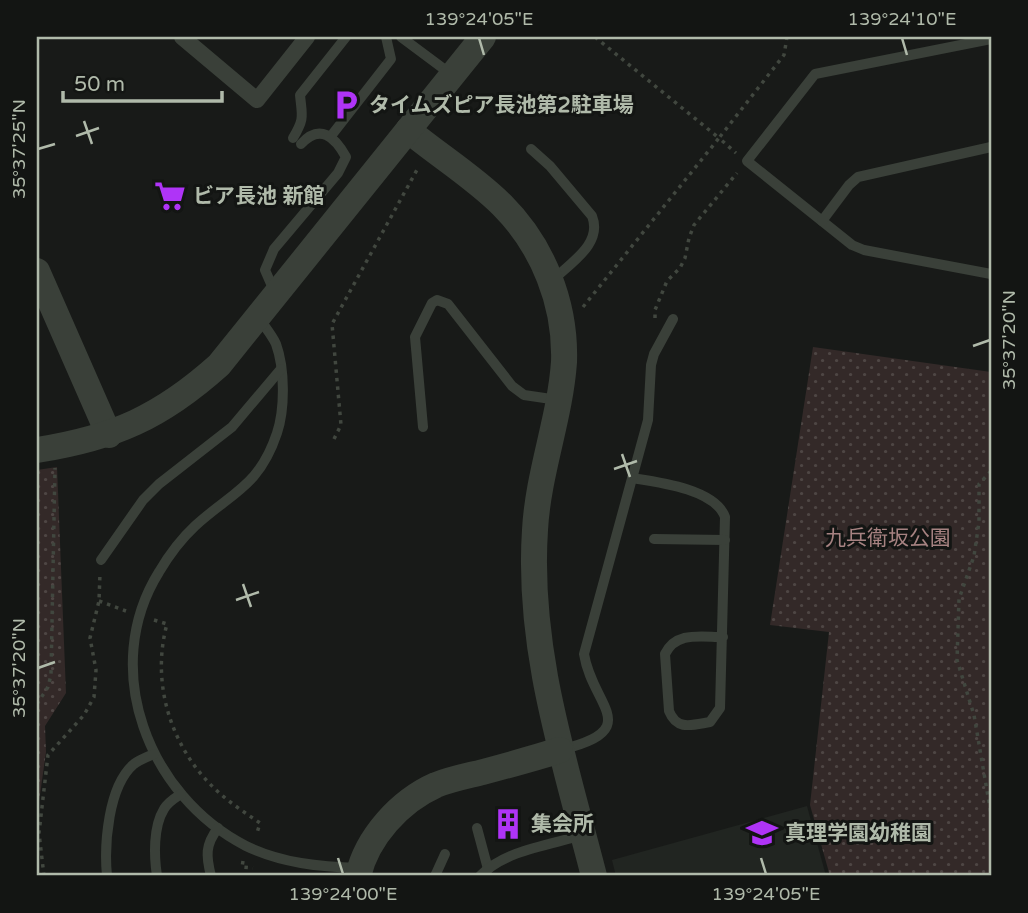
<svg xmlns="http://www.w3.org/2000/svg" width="1028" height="913" viewBox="0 0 1028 913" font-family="'Varela Round','Noto Sans JP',sans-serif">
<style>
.built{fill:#212521}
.green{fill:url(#green-dots)}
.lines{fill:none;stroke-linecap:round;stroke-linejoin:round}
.path{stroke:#41473f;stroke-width:3.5;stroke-dasharray:3.5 5;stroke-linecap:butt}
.service{stroke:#3a4039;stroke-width:10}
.pedestrian{stroke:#3a4039;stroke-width:16}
.tertiary{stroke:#3a4039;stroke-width:26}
.ticks{fill:none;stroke:#b0baaa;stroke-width:2.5}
.labels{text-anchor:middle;stroke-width:6;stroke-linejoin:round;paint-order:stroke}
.poi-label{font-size:21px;font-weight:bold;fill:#b0baaa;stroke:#131513;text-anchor:start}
.park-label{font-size:21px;fill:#a68281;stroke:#131513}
.neatline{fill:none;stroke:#b0baaa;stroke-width:2.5}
.ticks-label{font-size:18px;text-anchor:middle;fill:#b0baaa}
</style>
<defs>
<pattern id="green-dots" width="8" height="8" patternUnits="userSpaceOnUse" patternTransform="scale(1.75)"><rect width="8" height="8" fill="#332928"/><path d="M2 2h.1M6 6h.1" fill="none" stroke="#4e4644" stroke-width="1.8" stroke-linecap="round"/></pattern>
</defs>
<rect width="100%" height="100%" fill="#181a18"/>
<path class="built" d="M807,806L826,876H616L612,860Z"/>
<g class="green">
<path d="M813,347L991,372V876H830L810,805L829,632L770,625Z"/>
<path d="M57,467L66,693L45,726L46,752L37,816V470Z"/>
</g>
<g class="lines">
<g class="path">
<path d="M595,37L719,138L784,55L787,37"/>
<path d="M583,307L719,138L736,153"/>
<path d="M655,318V310L667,281L680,268L685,258L689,238L694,225L737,173"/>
<path d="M334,439L341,425L332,324L418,168"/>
<path d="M991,471L979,484V522L974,556L959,599L957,660L974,715L991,814"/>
<path d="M99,601L126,611"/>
<path d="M154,620L167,624C151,682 170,745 213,787C227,801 244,812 260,823L257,833"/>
<path d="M37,704L48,687L51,675L55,468"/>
<path d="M243,861L242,867L253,868"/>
<path d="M44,876L39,833L48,755L84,715L94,697L96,670L90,638L99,601L100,573"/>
</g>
<g class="service">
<path d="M401,37L452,75"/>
<path d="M991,39L815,74L747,161L852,245L864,250L991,274"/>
<path d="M331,136L391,59L386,37"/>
<path d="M293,138C305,118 302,116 300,95L346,37"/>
<path d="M531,149L550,166L592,216C603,244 570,263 553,280"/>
<path d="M822,221L849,185L858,177L991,147"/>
<path d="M275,293L265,270L274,249L338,173L346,157C335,137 320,123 301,144"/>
<path d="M259,318C264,326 272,335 276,344C285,369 285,409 277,433C259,487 232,492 195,526C181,539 169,555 159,572C99,668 148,796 246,846C281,863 320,867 359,868"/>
<path d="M423,427L415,337L432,303L437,300L448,304L512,386L524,395L558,400"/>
<path d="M632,478C658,482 715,489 725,517L720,708L710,722C692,725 677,731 669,711L665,654C676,631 701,637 723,637"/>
<path d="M654,539L725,540"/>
<path d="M101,560L143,500L159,484L232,427L281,369"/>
<path d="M560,750C646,729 592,706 584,654L648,420L651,365L654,354L673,319"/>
<path d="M477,828L488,869"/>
<path d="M107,876C104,845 108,786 134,764C139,760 147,757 154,754"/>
<path d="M157,876C154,856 153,827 164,809C168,802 175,798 181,794"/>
<path d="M211,876C206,856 205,845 218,828"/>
<path d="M435,876L445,854"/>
<path d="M480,876C505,850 550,845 583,835"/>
</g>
<path class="pedestrian" d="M182,37L257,100L307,37"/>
<g class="tertiary">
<path d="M408,130C438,155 474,177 502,205C543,246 566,304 564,362C560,419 538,473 535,530C527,650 565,762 594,876"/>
<path d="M37,271L109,435"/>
<path d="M37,450C114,438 161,417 219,365L483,37"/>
<path d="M358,876C367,837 400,801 436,785C451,779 467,776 483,772C509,765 535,758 560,750"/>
</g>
</g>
<path class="ticks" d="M479,38L484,55M902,38L907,55M84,121L92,144M76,136L99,128M38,149L55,144M973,346L990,340M622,454L630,477M614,469L637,461M243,584L251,607M236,600L259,592M38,668L55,662M338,858L343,874M761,858L766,874"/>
<defs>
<symbol id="parking-bare" viewBox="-9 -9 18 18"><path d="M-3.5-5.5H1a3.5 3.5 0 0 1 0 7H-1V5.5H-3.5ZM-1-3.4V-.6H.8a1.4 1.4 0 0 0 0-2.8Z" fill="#af34f7" stroke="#131513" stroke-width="2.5" paint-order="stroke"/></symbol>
<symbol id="supermarket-bare" viewBox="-9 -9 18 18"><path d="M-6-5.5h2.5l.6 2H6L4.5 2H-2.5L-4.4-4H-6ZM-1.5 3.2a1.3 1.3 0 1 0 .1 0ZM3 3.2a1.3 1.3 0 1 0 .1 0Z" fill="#af34f7" stroke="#131513" stroke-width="2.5" paint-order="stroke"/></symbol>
<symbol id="building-bare" viewBox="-9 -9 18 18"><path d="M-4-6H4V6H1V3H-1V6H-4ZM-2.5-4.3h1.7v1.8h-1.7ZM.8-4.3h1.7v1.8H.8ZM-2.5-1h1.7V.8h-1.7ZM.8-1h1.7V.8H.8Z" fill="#af34f7" stroke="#131513" stroke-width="2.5" paint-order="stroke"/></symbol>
<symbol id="school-bare" viewBox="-9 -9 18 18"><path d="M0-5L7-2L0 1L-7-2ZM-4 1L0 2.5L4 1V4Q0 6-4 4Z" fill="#af34f7" stroke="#131513" stroke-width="2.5" paint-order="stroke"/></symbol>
</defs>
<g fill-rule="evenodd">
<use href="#parking-bare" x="324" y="83" width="44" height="44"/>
<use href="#supermarket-bare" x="148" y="174" width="44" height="44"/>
<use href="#building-bare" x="486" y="802" width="44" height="44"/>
<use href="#school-bare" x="740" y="811" width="44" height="44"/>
</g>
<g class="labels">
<g class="poi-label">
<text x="369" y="112">タイムズピア長池第2駐車場</text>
<text x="193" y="203">ビア長池 新館</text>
<text x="531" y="831">集会所</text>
<text x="785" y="840">真理学園幼稚園</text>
</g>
<g class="park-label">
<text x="888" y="545">九兵衛坂公園</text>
</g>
</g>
<rect width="1028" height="913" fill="none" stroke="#131513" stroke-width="77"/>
<path d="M63 91v10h159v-10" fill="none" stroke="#b0baaa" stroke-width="3.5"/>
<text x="74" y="91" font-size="21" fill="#b0baaa" stroke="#131513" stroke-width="5" paint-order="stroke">50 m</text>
<rect x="38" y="38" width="952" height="836" class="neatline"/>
<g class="ticks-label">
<text x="479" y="25">139°24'05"E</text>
<text x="902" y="25">139°24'10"E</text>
<text transform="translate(19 149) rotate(-90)" y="6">35°37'25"N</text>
<text transform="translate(1009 340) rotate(-90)" y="6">35°37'20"N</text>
<text transform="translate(19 668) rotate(-90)" y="6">35°37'20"N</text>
<text x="343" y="900">139°24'00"E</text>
<text x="766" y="900">139°24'05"E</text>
</g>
</svg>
